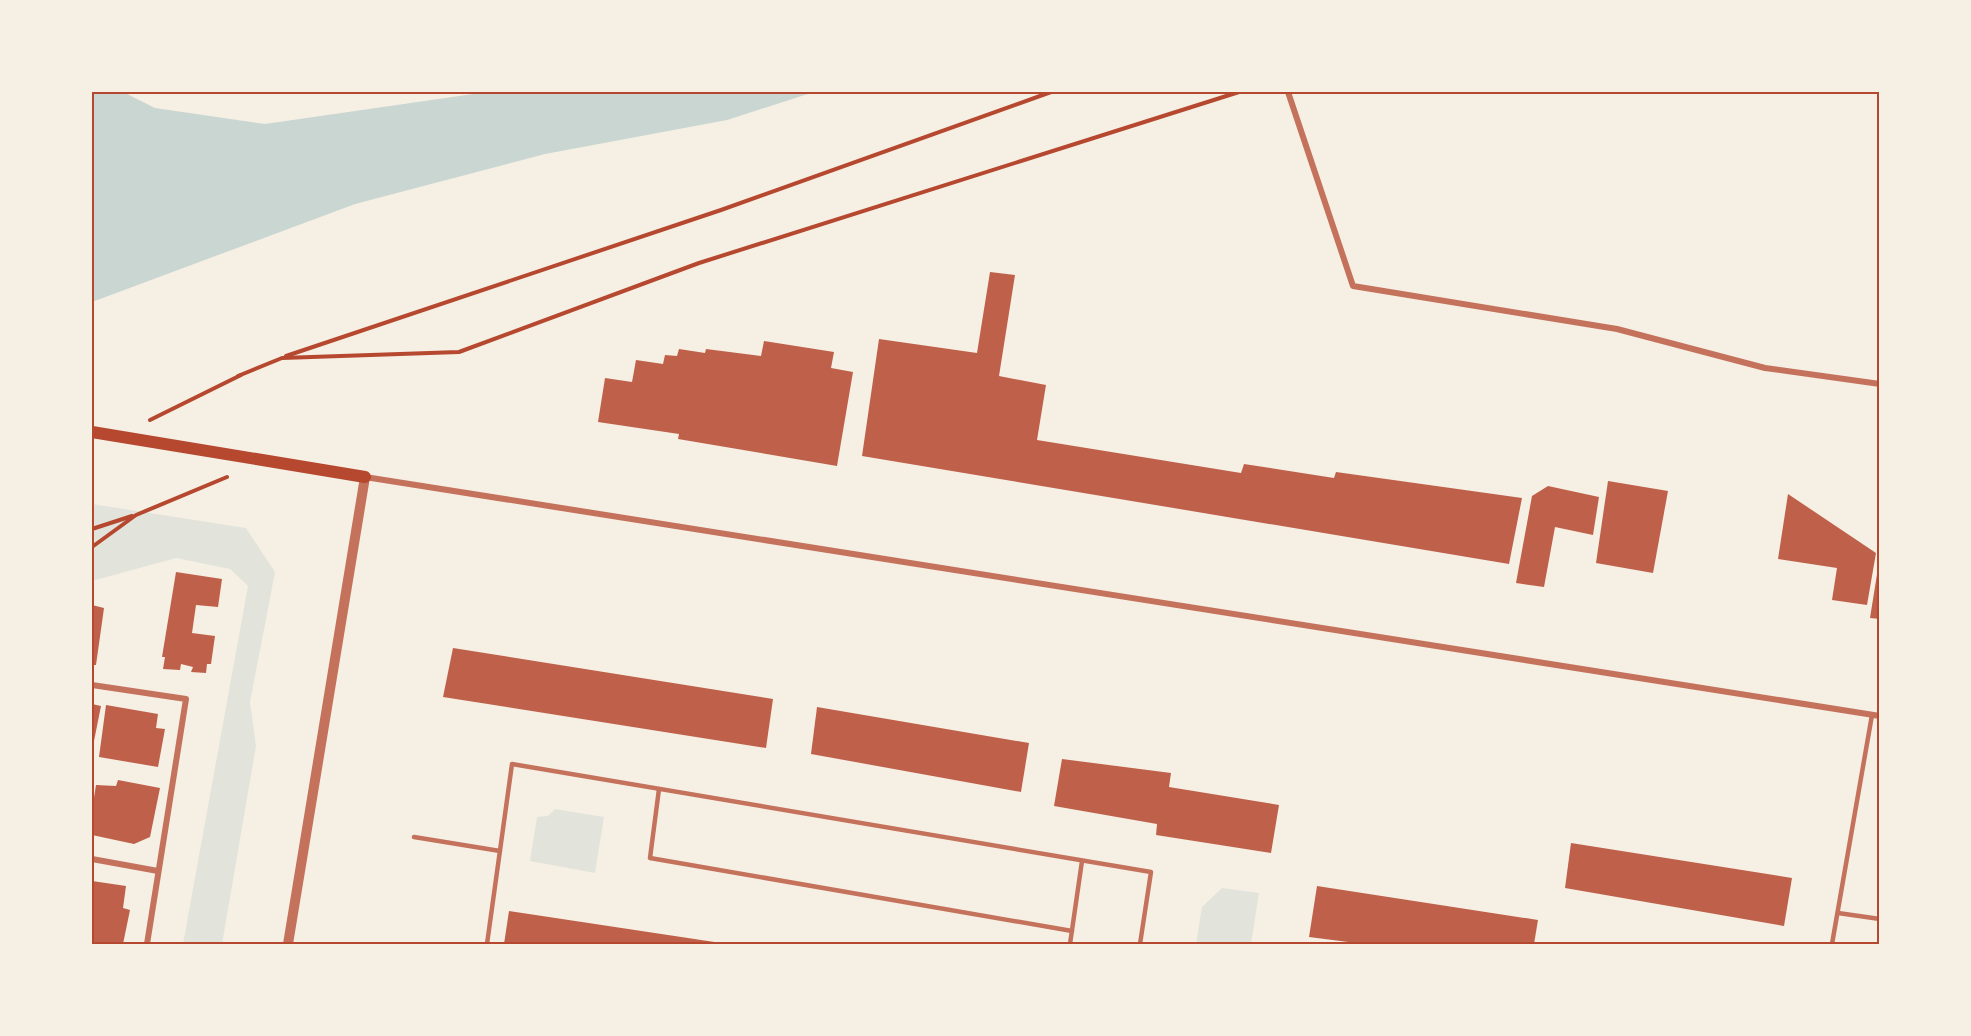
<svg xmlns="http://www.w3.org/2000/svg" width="1971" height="1036" viewBox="0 0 1971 1036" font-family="'Roboto Condensed',sans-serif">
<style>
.green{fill:#e2e4dc}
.water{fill:#c9d6d2}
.building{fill:#bf614a}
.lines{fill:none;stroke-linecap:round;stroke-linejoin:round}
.path{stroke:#b5482f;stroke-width:4}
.service{stroke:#c5725c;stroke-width:4.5}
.minor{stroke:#c5725c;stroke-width:6}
.tertiary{stroke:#c5725c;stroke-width:10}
.secondary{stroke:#b5482f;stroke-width:12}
.neatline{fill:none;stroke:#b5482f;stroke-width:2}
</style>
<rect width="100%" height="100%" fill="#f6efe4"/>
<g class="green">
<path d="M92,504L246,528L275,572L250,702L256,746L222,944H183L248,586L230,569L176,558L92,581Z"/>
<path d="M555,809L604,817L595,873L530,861L537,817L548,816Z"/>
<path d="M1222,888L1259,893L1251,944H1196L1202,907Z"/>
</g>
<path class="water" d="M92,92H123L155,108L265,124L487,92H814L727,120L545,154L355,204L92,302Z"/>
<g class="building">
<path d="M990,272L1015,275L999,376L1046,385L1037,440L1241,473L1244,464L1334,478L1336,472L1522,498L1509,564L862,456L879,339L977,353Z"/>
<path d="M764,341L834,352L831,368L853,372L837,466L678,439L679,434L598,422L605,378L632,382L636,360L663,364L665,355L677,356L679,349L705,353L706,349L761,356Z"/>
<path d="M1608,481L1668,491L1653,573L1596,563Z"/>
<path d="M1548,486L1599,497L1593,535L1555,527L1544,587L1516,583L1532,496Z"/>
<path d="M1788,494L1876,553L1867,605L1832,600L1837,568L1778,559Z"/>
<path d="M1878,568H1880V619L1870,618Z"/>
<path d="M176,572L222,579L218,607L196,605L192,633L215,636L211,664H207L206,673L191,672L193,667L181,664L180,670L163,669L165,657H162Z"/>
<path d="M92,605L104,608L96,665H92Z"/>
<path d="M453,648L773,699L766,748L443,697Z"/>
<path d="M92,704L101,706L93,746H92Z"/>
<path d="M106,705L158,714L156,728L165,729L158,767L99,757Z"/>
<path d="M817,707L1029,743L1021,792L811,754Z"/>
<path d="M1062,759L1171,773L1169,787L1279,805L1271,853L1156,835L1157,824L1054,806Z"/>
<path d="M118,780L160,788L150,837L134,844L92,835V810L96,785L116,786Z"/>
<path d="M1571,843L1792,878L1784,926L1565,888Z"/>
<path d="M92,881L126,886L123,908L130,910L123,944H92Z"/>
<path d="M1317,886L1538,920L1534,944H1364L1309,937Z"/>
<path d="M509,911L721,943V944H504Z"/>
</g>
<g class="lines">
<g class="path">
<path d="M286,356L721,210L1051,92"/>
<path d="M238,376L282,358L459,352L699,263L1239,92"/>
<path d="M150,420L241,375"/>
<path d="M92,529L132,516"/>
<path d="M92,547L136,515L227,477"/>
</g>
<g class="service">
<path d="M659,789L650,858L1072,931"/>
<path d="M414,837L500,851"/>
<path d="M1838,913L1880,919"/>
<path d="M487,944L512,764L1151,872L1140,944"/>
<path d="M1070,944L1082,861"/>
<path d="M1832,944L1872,715"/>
</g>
<g class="minor">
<path d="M1288,92L1353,286L1617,329L1765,368L1880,384"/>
<path d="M365,477L1880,716"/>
<path d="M92,685L186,699L147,944"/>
<path d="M92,859L158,871"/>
</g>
<path class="tertiary" d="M288,944L365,477"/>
<path class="secondary" d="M92,432L365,477"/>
</g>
<rect width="1971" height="1036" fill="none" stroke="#f6efe4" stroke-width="186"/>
<rect x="93" y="93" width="1785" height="850" class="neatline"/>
</svg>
